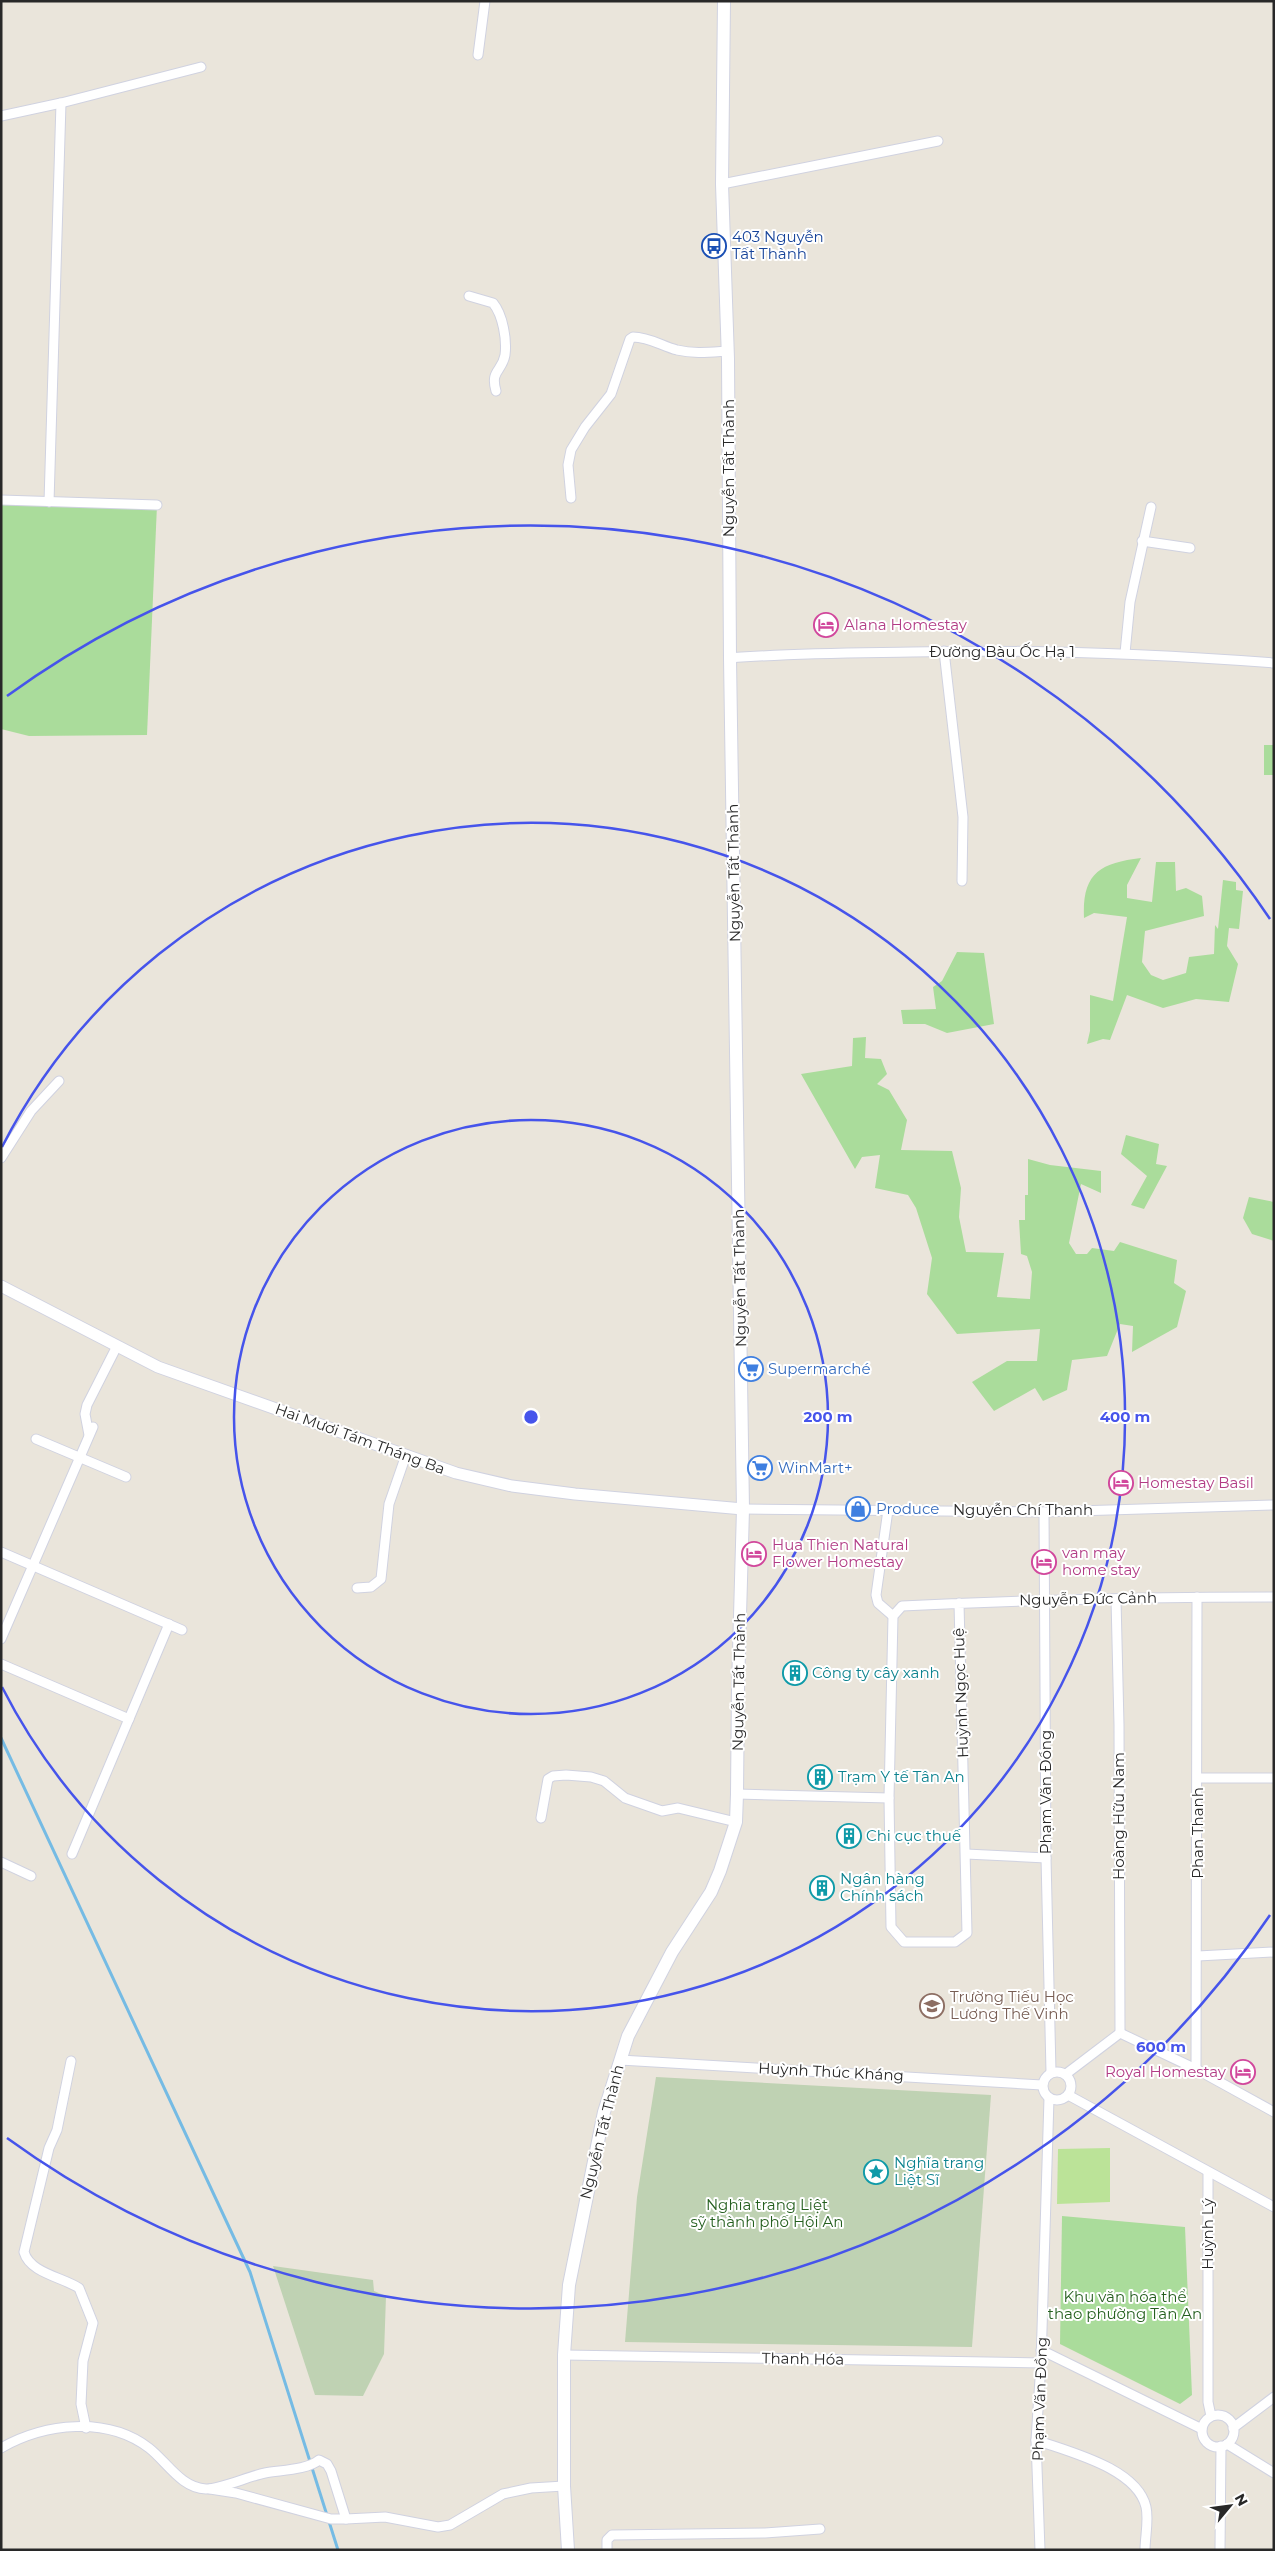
<svg xmlns="http://www.w3.org/2000/svg" width="1275" height="2551" viewBox="0 0 1275 2551" font-family="Montserrat,sans-serif">
<style>
.green{fill:#aadc9b}
.cemetery{fill:#bfd2b3}
.pitch{fill:#bbe398}
.lines{fill:none;stroke-linecap:round;stroke-linejoin:round}
.stream{stroke:#75bbe4;stroke-width:3}
.minor-casing{stroke:#d0d2e0;stroke-width:11}
.tertiary-casing{stroke:#d0d2e0;stroke-width:13}
.secondary-casing{stroke:#d0d2e0;stroke-width:14}
.minor{stroke:#fff;stroke-width:9}
.tertiary{stroke:#fff;stroke-width:11}
.secondary{stroke:#fff;stroke-width:12}
.ring{fill:none;stroke:#4654eb;stroke-width:2.5}
.labels{text-anchor:middle;stroke-width:4;stroke-linejoin:round;paint-order:stroke}
.transit-label{font-size:15px;fill:#164399;stroke:#fff;text-anchor:start}
.street-label{font-size:15px;fill:#282828;stroke:#fff}
.hotel-label{font-size:15px;fill:#b23c85;stroke:#fff;text-anchor:start}
.shop-label{font-size:15px;fill:#366cbe;stroke:#fff;text-anchor:start}
.culture-label{font-size:15px;fill:#0d838f;stroke:#fff;text-anchor:start}
.education-label{font-size:15px;fill:#785e54;stroke:#fff;text-anchor:start}
.park-label{font-size:15px;fill:#255f1f;stroke:#fff}
.centre{fill:#4654eb;stroke:#fff;stroke-width:2.5}
.ring-label{font-size:15px;text-anchor:middle;font-weight:bold;fill:#4654eb;stroke:#fff;stroke-width:4;stroke-linejoin:round;paint-order:stroke}
</style>
<rect width="100%" height="100%" fill="#eae5db"/>
<g class="green">
<path d="M1,500L157,505L147,735L29,736L1,729Z"/>
<rect x="1264" y="745" width="10" height="30"/>
<path d="M1141,858L1127,885V898L1152,902L1156,862H1175L1176,891L1186,888L1202,896L1204,916L1145,931L1142,962L1151,975L1163,980L1186,973L1189,957L1214,954L1215,925L1218,929L1223,880L1236,882V890L1243,891L1239,929L1229,928L1227,946L1238,964L1229,1002L1196,999L1163,1008L1127,995L1110,1040L1103,1039L1087,1044L1090,1031V995L1113,1001L1127,917L1094,913L1084,918C1082,874 1099,863 1141,858Z"/>
<path d="M957,952L984,953L994,1024L947,1033L925,1024H903L901,1010L936,1009L933,987L942,981Z"/>
<path d="M866,1037L865,1058L881,1059L887,1074L877,1084L889,1090L907,1120L901,1150L952,1151L961,1188L959,1217L966,1252L1004,1253L997,1297L1030,1299L1032,1272L1027,1256L1021,1254L1019,1220H1025V1195H1028V1159L1050,1165L1101,1171V1193L1081,1184L1069,1243L1076,1254H1087L1092,1248L1114,1251L1120,1242L1177,1260L1174,1283L1186,1291L1177,1327L1132,1352L1133,1326L1120,1324L1107,1356L1072,1360L1067,1390L1043,1401L1035,1388L994,1411L972,1382L1007,1361H1037L1040,1329L957,1334L927,1294L932,1258L916,1208L908,1195L875,1188L880,1155L862,1157L855,1169L801,1074L852,1066L853,1038Z"/>
<path d="M1126,1135L1159,1144L1156,1164L1167,1166L1144,1209L1131,1205L1147,1176L1121,1154Z"/>
<path d="M1249,1197L1274,1202V1241L1252,1234L1243,1218Z"/>
<path d="M1062,2216L1185,2227L1192,2395L1180,2404L1060,2344Z"/>
</g>
<g class="cemetery">
<path d="M656,2077L991,2095L972,2347L625,2342L637,2197Z"/>
<path d="M273,2266L373,2280L374,2291L386,2296L384,2354L363,2396L315,2395Z"/>
</g>
<path class="pitch" d="M1110,2148V2202L1057,2204L1058,2149Z"/>
<g class="lines">
<path class="stream" d="M1,1738L250,2272L338,2550"/>
<defs>
<g id="minor">
<path d="M478,55L485,1"/>
<path d="M1,116L61,103L201,67"/>
<path d="M722,184L938,141"/>
<path d="M469,296L493,303C503,315 507,340 505,355C502,372 490,370 496,391"/>
<path d="M571,498L568,465L571,450L585,427L611,394L630,339L633,337C649,337 662,346 677,350C694,354 711,352 728,351"/>
<path d="M1,500L157,505"/>
<path d="M49,502L61,103"/>
<path d="M1142,541L1190,548"/>
<path d="M944,651L963,817L962,881"/>
<path d="M1125,653L1130,602L1151,507"/>
<path d="M730,658C791,653 851,653 912,652C1033,649 1153,654 1274,663"/>
<path d="M1,1158L31,1111L59,1081"/>
<path d="M89,1435L85,1414L87,1405L117,1346"/>
<path d="M36,1439L126,1477"/>
<path d="M743,1509L1044,1512L1274,1505"/>
<path d="M888,1510L876,1595L878,1603L893,1616"/>
<path d="M1044,1512L1046,1858L1051,2072"/>
<path d="M1,1552L182,1630"/>
<path d="M357,1588L371,1587L381,1579L389,1504L406,1455"/>
<path d="M1116,1599L1119,1725L1120,2033"/>
<path d="M959,1603L967,1933L955,1942H904L891,1927L889,1798L893,1616L902,1606C1026,1600 1150,1597 1274,1597"/>
<path d="M1,1639L93,1427"/>
<path d="M1,1664L129,1719"/>
<path d="M1198,1778H1274"/>
<path d="M737,1794L889,1798"/>
<path d="M541,1818L548,1779L553,1776L566,1775L591,1777L604,1781L625,1798L662,1811L678,1808L736,1822"/>
<path d="M72,1854L169,1624"/>
<path d="M966,1854L1046,1858"/>
<path d="M1,1862L31,1876"/>
<path d="M1198,1956L1274,1952"/>
<path d="M1120,2033L1196,2069L1274,2112"/>
<path d="M620,2060L1042,2085"/>
<path d="M71,2061L57,2130L49,2148L24,2252C30,2273 62,2277 79,2288L93,2323L83,2361L81,2404L86,2428"/>
<path d="M1196,2069L1197,1597"/>
<circle cx="1057" cy="2086" r="14"/>
<path d="M1066,2074L1120,2033"/>
<path d="M1068,2095L1274,2207"/>
<path d="M1208,2173V2402L1211,2416"/>
<path d="M1041,2350L1202,2429"/>
<path d="M564,2355L1041,2363"/>
<circle cx="1218" cy="2431" r="16"/>
<path d="M1233,2428L1274,2397"/>
<path d="M1036,2440C1069,2452 1137,2468 1146,2507C1149,2520 1145,2537 1145,2550"/>
<path d="M1227,2444L1274,2473"/>
<path d="M1,2448C45,2423 107,2416 149,2448C167,2462 181,2488 206,2489C222,2489 249,2476 265,2473C281,2470 307,2470 319,2460L327,2464L331,2471L346,2519L385,2517L438,2527L450,2525L503,2494L531,2488L564,2486"/>
<path d="M210,2489L236,2493L331,2519H346"/>
<path d="M607,2550V2540L612,2535L765,2533L820,2529"/>
<path d="M1040,2550L1036,2440L1041,2363L1049,2098"/>
<path d="M1220,2550L1221,2446"/>
</g>
<path id="tertiary" d="M1,1286L158,1367L456,1473L512,1486L575,1494L743,1509"/>
<path id="secondary" d="M568,2550L564,2486V2355L569,2285L604,2112L628,2036L672,1952L711,1892L720,1871L736,1822L737,1794L738,1687L743,1509L730,658L728,359L722,184L724,1"/>
</defs>
<use href="#minor" class="minor-casing"/>
<use href="#tertiary" class="tertiary-casing"/>
<use href="#secondary" class="secondary-casing"/>
<use href="#minor" class="minor"/>
<use href="#tertiary" class="tertiary"/>
<use href="#secondary" class="secondary"/>
</g>
<g class="ring">
<circle cx="531" cy="1417" r="297"/>
<path d="M2 1147A594 594 0 1 1 2 1687"/>
<path d="M1270 1915A891 891 0 0 1 7 2138M7 696A891 891 0 0 1 1270 919"/>
</g>
<defs>
<symbol id="bus-ring" viewBox="-11 -11 22 22"><circle r="9.5" fill="#fff" stroke="#1a4fb4" stroke-width="1.5"/><path d="M-5-6H5V4H4V6H2V4H-2V6H-4V4H-5ZM-3.5-4V0h7V-4ZM-3.5 1.2v1.5H-2V1.2ZM2 1.2v1.5H3.5V1.2Z" fill="#1a4fb4"/></symbol>
<symbol id="hotel-ring" viewBox="-11 -11 22 22"><circle r="9.5" fill="#fff" stroke="#d1479c" stroke-width="1.5"/><path d="M-6-4.5h1.5V1H6V5H4.5V3h-9V5H-6ZM-4 0a1.8 1.8 0 1 1 3.6 0ZM.5 0V-2.5h3Q6-2.5 6 0Z" fill="#d1479c"/></symbol>
<symbol id="supermarket-ring" viewBox="-11 -11 22 22"><circle r="9.5" fill="#fff" stroke="#3f7fe0" stroke-width="1.5"/><path d="M-6-5.5h2.5l.6 2H6L4.5 2H-2.5L-4.4-4H-6ZM-1.5 3.2a1.3 1.3 0 1 0 .1 0ZM3 3.2a1.3 1.3 0 1 0 .1 0Z" fill="#3f7fe0"/></symbol>
<symbol id="shop-ring" viewBox="-11 -11 22 22"><circle r="9.5" fill="#fff" stroke="#3f7fe0" stroke-width="1.5"/><path d="M-5-2.5h2.3a2.7 3.5 0 0 1 5.4 0H5L5.5 6h-11ZM-1.5-2.5h3a1.5 2.3 0 0 0-3 0Z" fill="#3f7fe0"/></symbol>
<symbol id="building-ring" viewBox="-11 -11 22 22"><circle r="9.5" fill="#fff" stroke="#0f9aa8" stroke-width="1.5"/><path d="M-4-6H4V6H1V3H-1V6H-4ZM-2.5-4.3h1.7v1.8h-1.7ZM.8-4.3h1.7v1.8H.8ZM-2.5-1h1.7V.8h-1.7ZM.8-1h1.7V.8H.8Z" fill="#0f9aa8"/></symbol>
<symbol id="school-ring" viewBox="-11 -11 22 22"><circle r="9.5" fill="#fff" stroke="#8d6e63" stroke-width="1.5"/><path d="M0-5L7-2L0 1L-7-2ZM-4 1L0 2.5L4 1V4Q0 6-4 4Z" fill="#8d6e63"/></symbol>
<symbol id="sight-ring" viewBox="-11 -11 22 22"><circle r="9.5" fill="#fff" stroke="#0f9aa8" stroke-width="1.5"/><path d="M0-6L1.8-2.2L6-1.7L2.9 1.2L3.7 5.4L0 3.3L-3.7 5.4L-2.9 1.2L-6-1.7L-1.8-2.2Z" fill="#0f9aa8"/></symbol>
</defs>
<g fill-rule="evenodd">
<use href="#bus-ring" x="700" y="232" width="28" height="28"/>
<use href="#hotel-ring" x="812" y="611" width="28" height="28"/>
<use href="#supermarket-ring" x="737" y="1355" width="28" height="28"/>
<use href="#supermarket-ring" x="746" y="1454" width="28" height="28"/>
<use href="#hotel-ring" x="1107" y="1469" width="28" height="28"/>
<use href="#shop-ring" x="844" y="1495" width="28" height="28"/>
<use href="#hotel-ring" x="740" y="1540" width="28" height="28"/>
<use href="#hotel-ring" x="1030" y="1548" width="28" height="28"/>
<use href="#building-ring" x="781" y="1659" width="28" height="28"/>
<use href="#building-ring" x="806" y="1763" width="28" height="28"/>
<use href="#building-ring" x="835" y="1822" width="28" height="28"/>
<use href="#building-ring" x="808" y="1874" width="28" height="28"/>
<use href="#school-ring" x="918" y="1992" width="28" height="28"/>
<use href="#hotel-ring" x="1229" y="2058" width="28" height="28"/>
<use href="#sight-ring" x="862" y="2158" width="28" height="28"/>
</g>
<g class="labels">
<g class="transit-label">
<text x="732" y="242">403 Nguyễn<tspan x="732" dy="17">Tất Thành</tspan></text>
</g>
<g class="street-label">
<text transform="translate(729 468) rotate(-90)" y="5">Nguyễn Tất Thành</text>
<text x="1002" y="657">Đường Bàu Ốc Hạ 1</text>
<text transform="translate(734 873) rotate(-91)" y="5">Nguyễn Tất Thành</text>
<text transform="translate(740 1278) rotate(-91)" y="5">Nguyễn Tất Thành</text>
<text transform="translate(360 1439) rotate(20)" y="5">Hai Mươi Tám Tháng Ba</text>
<text x="1023" y="1515">Nguyễn Chí Thanh</text>
<text transform="translate(1088 1599) rotate(-1)" y="5">Nguyễn Đức Cảnh</text>
<text transform="translate(739 1682) rotate(-89)" y="5">Nguyễn Tất Thành</text>
<text transform="translate(961 1693) rotate(-92)" y="5">Huỳnh Ngọc Huệ</text>
<text transform="translate(1046 1792) rotate(-90)" y="5">Phạm Văn Đồng</text>
<text transform="translate(1119 1816) rotate(-90)" y="5">Hoàng Hữu Nam</text>
<text transform="translate(1198 1833) rotate(-90)" y="5">Phan Thanh</text>
<text transform="translate(831 2072) rotate(3)" y="5">Huỳnh Thúc Kháng</text>
<text transform="translate(602 2132) rotate(-76)" y="5">Nguyễn Tất Thành</text>
<text transform="translate(1208 2234) rotate(-90)" y="5">Huỳnh Lý</text>
<text transform="translate(803 2359) rotate(1)" y="5">Thanh Hóa</text>
<text transform="translate(1040 2399) rotate(-88)" y="5">Phạm Văn Đồng</text>
</g>
<g class="hotel-label">
<text x="844" y="630">Alana Homestay</text>
<text x="1138" y="1488">Homestay Basil</text>
<text x="772" y="1550">Hua Thien Natural<tspan x="772" dy="17">Flower Homestay</tspan></text>
<text x="1062" y="1558">van may<tspan x="1062" dy="17">home stay</tspan></text>
<text x="1226" y="2077" text-anchor="end">Royal Homestay</text>
</g>
<g class="shop-label">
<text x="768" y="1374">Supermarché</text>
<text x="778" y="1473">WinMart+</text>
<text x="876" y="1514">Produce</text>
</g>
<g class="culture-label">
<text x="812" y="1678">Công ty cây xanh</text>
<text x="838" y="1782">Trạm Y tế Tân An</text>
<text x="866" y="1841">Chi cục thuế</text>
<text x="840" y="1884">Ngân hàng<tspan x="840" dy="17">Chính sách</tspan></text>
<text x="894" y="2168">Nghĩa trang<tspan x="894" dy="17">Liệt Sĩ</tspan></text>
</g>
<g class="education-label">
<text x="950" y="2002">Trường Tiếu Học<tspan x="950" dy="17">Lương Thế Vinh</tspan></text>
</g>
<g class="park-label">
<text x="767" y="2210">Nghĩa trang Liệt<tspan x="767" dy="17">sỹ thành phố Hội An</tspan></text>
<text x="1125" y="2302">Khu văn hóa thể<tspan x="1125" dy="17">thao phường Tân An</tspan></text>
</g>
</g>
<circle cx="531" cy="1417" r="8" class="centre"/>
<g class="ring-label">
<text x="828" y="1422">200 m</text>
<text x="1125" y="1422">400 m</text>
<text x="1161" y="2052">600 m</text>
</g>
<rect width="1275" height="2551" fill="none" stroke="#282828" stroke-width="5"/>
<g transform="translate(1230 2506) rotate(61)" stroke="#ffffff" stroke-width="4" paint-order="stroke">
<path d="M0-4L9 19L0 12L-9 19Z" fill="#282828"/>
<text y="-8" font-size="14" font-weight="bold" text-anchor="middle" fill="#282828">N</text>
</g>
</svg>
